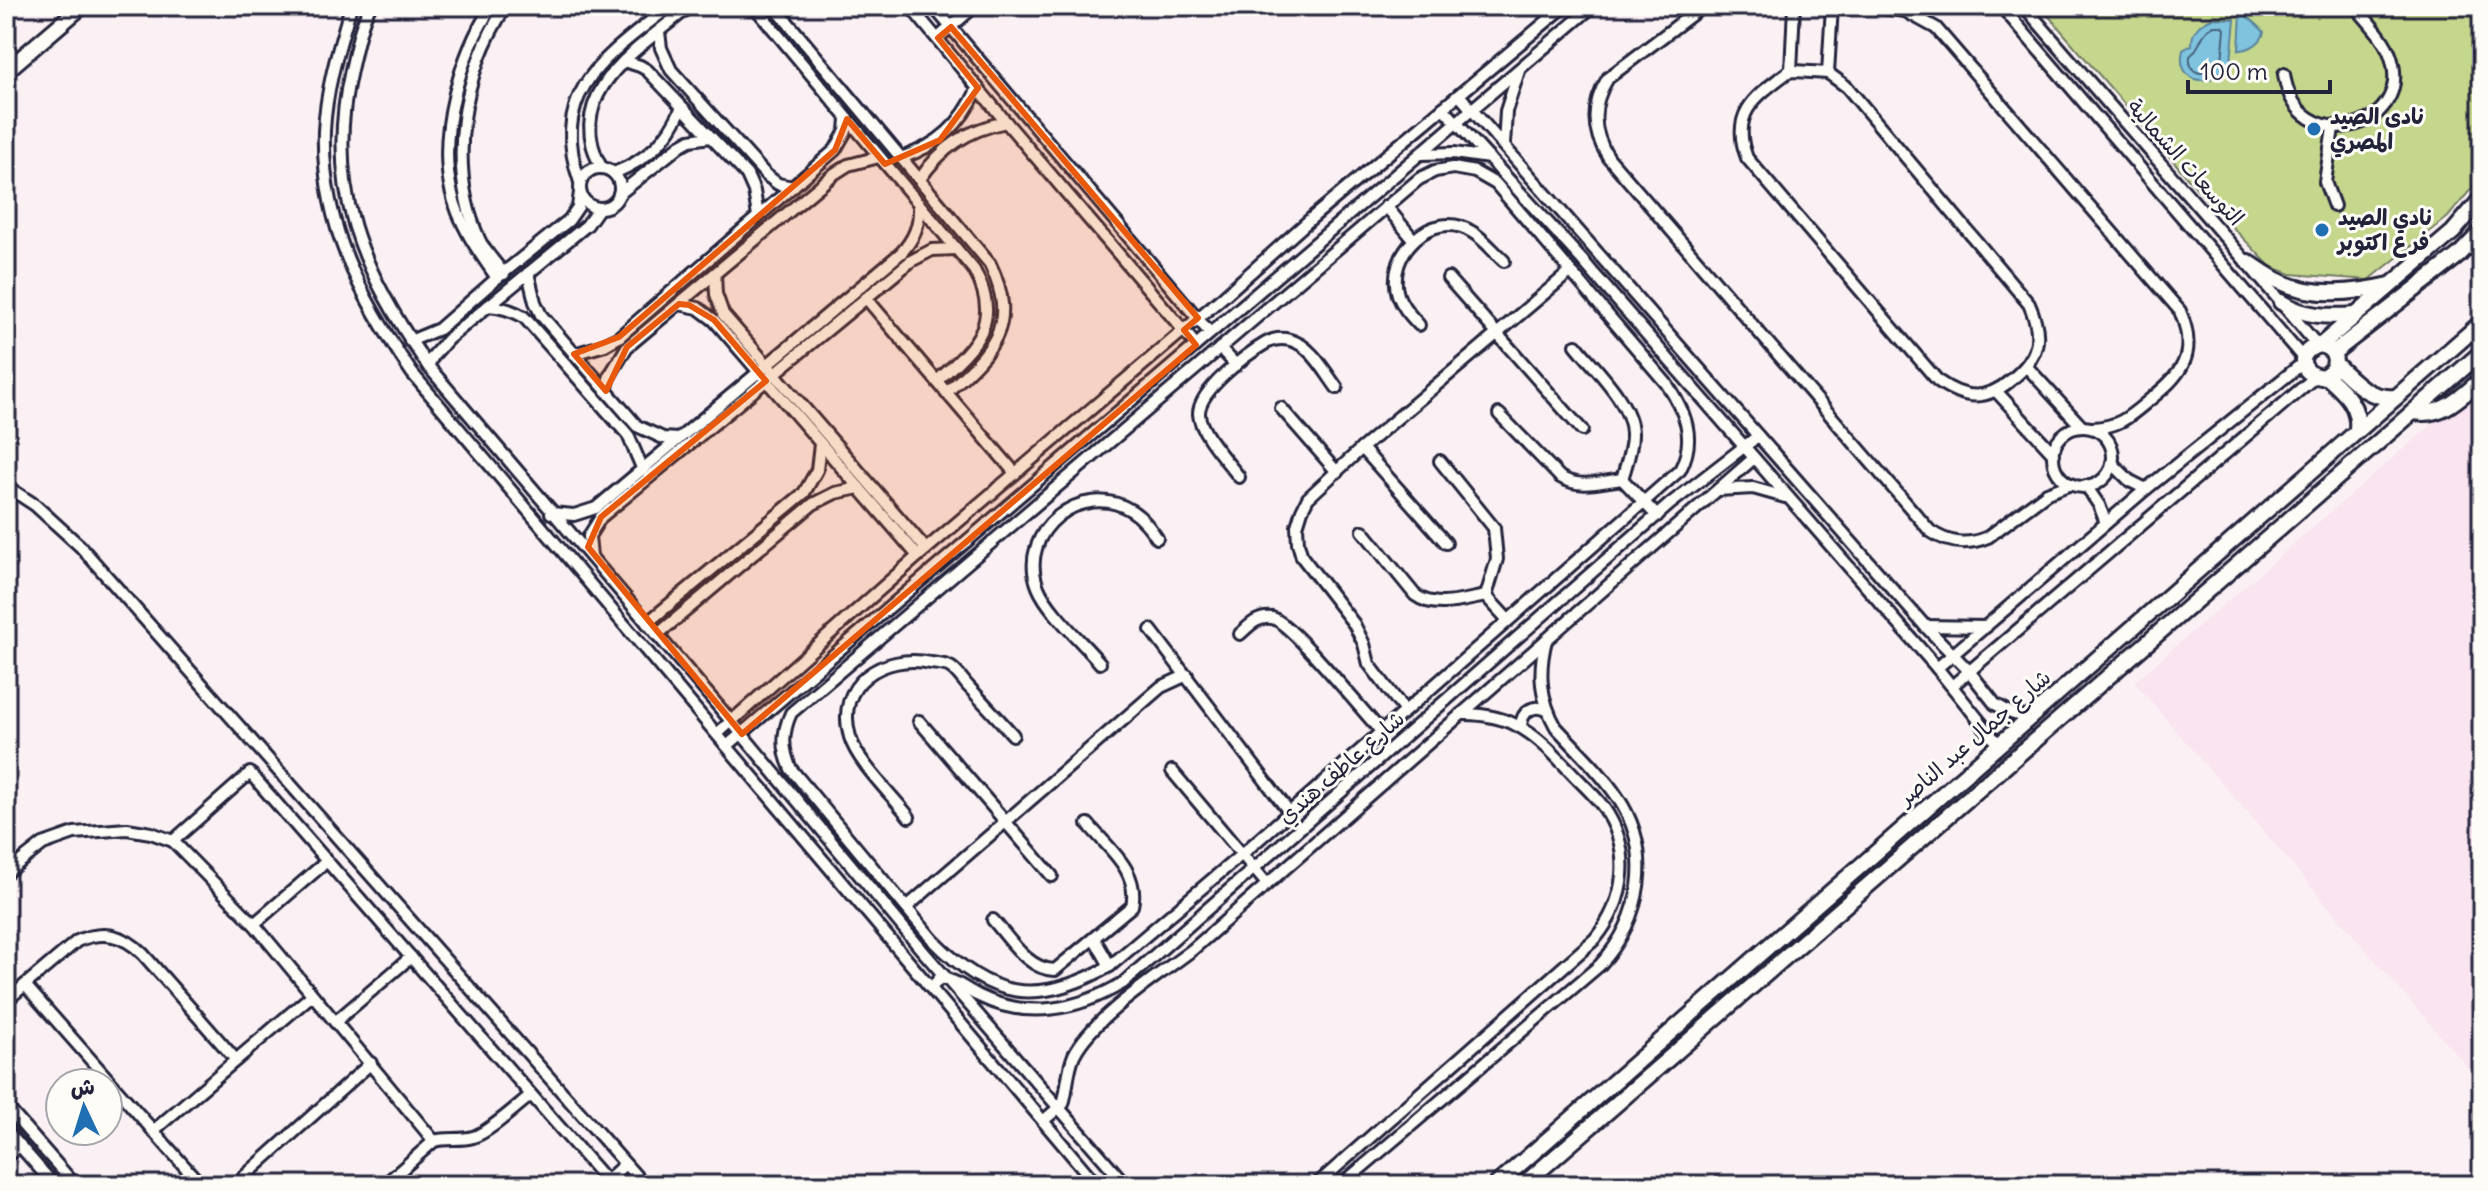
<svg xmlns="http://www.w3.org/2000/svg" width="2488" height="1191" viewBox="0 0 2488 1191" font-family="Delius,'Playpen Sans Arabic',sans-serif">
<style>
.built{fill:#f9e4f0}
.green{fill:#c4d78c;stroke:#737c64;stroke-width:2}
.water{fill:#7fc3df;stroke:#5a839d;stroke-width:2}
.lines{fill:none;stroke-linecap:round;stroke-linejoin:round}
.shore{stroke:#47627d;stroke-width:2}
.street-casing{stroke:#22223b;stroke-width:16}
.secondary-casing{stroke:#22223b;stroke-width:20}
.street{stroke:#fdfcf7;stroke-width:10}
.secondary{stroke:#fdfcf7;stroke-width:14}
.marked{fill:#e8590c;fill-opacity:0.2;stroke:#e8590c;stroke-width:6;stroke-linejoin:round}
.poi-dot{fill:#1f6fb2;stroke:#fdfcf7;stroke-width:3}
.labels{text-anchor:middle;stroke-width:6;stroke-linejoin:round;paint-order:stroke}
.poi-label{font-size:22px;font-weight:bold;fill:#22223b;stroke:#fdfcf7;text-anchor:start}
.street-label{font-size:22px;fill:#22223b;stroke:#fdfcf7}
</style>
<rect width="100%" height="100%" fill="#fbf1f4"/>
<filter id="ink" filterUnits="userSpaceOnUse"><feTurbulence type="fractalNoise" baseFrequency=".0125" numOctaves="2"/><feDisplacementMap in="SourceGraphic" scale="16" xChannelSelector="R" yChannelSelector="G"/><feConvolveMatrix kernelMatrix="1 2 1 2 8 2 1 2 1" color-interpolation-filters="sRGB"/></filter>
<g filter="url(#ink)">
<path class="built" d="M2482,381V1084L2134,682Z"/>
<path class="green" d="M2040,6H2482V176L2448,217L2369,280L2291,274L2270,266L2212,206Z"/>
<g class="water">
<path d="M2241,13C2247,15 2260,27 2264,32C2262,43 2249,50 2239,50Z"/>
<path d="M2212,18L2235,19L2230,72L2212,73L2211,79C2190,84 2178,70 2183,50L2192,45C2191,32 2200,23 2212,18Z"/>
</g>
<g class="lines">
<path class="shore" d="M2214,26H2222L2225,29L2222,61L2208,66L2202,73C2192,73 2189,64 2190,56C2202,47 2199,33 2214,26Z"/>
<defs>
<g id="street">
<path d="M351,6C339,47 326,88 324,131C321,225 361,298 412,373L1097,1185"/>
<path d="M370,6C360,25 356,49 351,70C324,188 362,270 428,366L731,721L921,949L1126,1185"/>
<path d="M492,6C460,54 438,133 451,190C458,223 478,251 497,278"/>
<path d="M754,6L974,270C1004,323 974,347 937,381"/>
<path d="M774,6L990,264C1020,327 991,352 946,393"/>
<path d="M910,6L1006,122L1196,345"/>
<path d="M933,6L1210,333"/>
<path d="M1703,6L1608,78C1591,105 1591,131 1609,158L1930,531C1949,544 1967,546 1988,537L2047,493L2071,484"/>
<path d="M1869,6L1905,11L1936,28L2180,311C2199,356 2181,375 2147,402C2128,418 2118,427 2092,428"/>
<path d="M2001,6L2303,358"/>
<path d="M2024,6C2121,120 2221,230 2317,345"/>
<path d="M659,32L661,48L671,70L766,175L778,184L793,187"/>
<path d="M938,38L975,6"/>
<path d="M6,53L15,64"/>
<path d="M624,61L640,66L647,70L747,175L754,191L758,216"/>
<path d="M1791,71L1794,6"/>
<path d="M1794,71L1828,73L1847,87L2029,304C2044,337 2039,358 2011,380C1986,401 1965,400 1938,381L1747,158C1730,113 1755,97 1788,72Z"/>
<path d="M1828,73L1832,6"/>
<path d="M2284,74C2296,160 2415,131 2391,57C2385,38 2368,22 2355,6"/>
<path d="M1459,95L1925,626L1969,671L1995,704L2011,713L2027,718"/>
<path d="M1443,108L1582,260L1937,668L1998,744"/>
<path d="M2333,128L2325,182L2334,206"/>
<path d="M1504,146L1506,111L1519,71"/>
<path d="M1422,154L1454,153L1489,158"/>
<path d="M901,158C939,145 961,125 978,88"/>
<path d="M601,167C561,92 640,48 690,6"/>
<path d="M1453,168L1475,172L1496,184L1666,383C1685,411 1697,438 1680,470L1241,855L1110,966C1037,1007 991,999 933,940L791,769C782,749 782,733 791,713L1419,179L1435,171Z"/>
<circle cx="600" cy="188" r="20"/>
<path d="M614,173C647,160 668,140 682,107"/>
<path d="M920,179C942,147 967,130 1006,122"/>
<path d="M580,182C547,91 608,55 670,6"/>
<path d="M619,194L681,145L690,140L710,137"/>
<path d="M1386,206L1413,239"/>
<path d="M528,273L535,302L541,315L637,426L663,438L678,439"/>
<path d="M504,274C496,263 484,251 479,239C446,164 463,71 506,6"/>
<path d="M715,274L716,294L723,314L926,549"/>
<path d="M1448,278L1582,430"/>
<path d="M866,298L1015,473"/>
<path d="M679,304L698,308L714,320L918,556"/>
<path d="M488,306C502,307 512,310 524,317L628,435L643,470"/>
<path d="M1419,325C1411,316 1402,307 1398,295C1385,255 1432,207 1472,232C1484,239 1494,252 1504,261"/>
<path d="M410,341L439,329L497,278L569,220L578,207L580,192"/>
<path d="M1220,348L1236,365"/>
<path d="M574,354L605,345L619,337L835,150L846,131L847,119"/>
<path d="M428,366L433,356L448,339L587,225L599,208"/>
<path d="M2027,367L2082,427"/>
<path d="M606,391L610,375L627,347L834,174L848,165L879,157"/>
<path d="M1997,392L2054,454"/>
<path d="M1281,408L1337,472"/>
<path d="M1499,414L1560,477C1580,489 1600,482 1622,479C1626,465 1632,450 1632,435C1633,404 1595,369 1576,345"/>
<circle cx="2083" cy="457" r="30"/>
<path d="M1362,448L1446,543"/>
<path d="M2112,463L2130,481L2146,489"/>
<path d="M1239,477C1227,461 1200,433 1199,414C1198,391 1247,354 1266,343C1273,339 1282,338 1290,340C1311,345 1325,372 1337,388"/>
<path d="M1622,479L1657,516"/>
<path d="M6,486L35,505L80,546L644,1185"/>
<path d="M2086,486L2099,505L2106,523"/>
<path d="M1718,490L1753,488L1785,497"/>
<path d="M551,513L574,515L596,508L901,253C914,239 920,225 919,205"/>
<path d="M1363,531L1415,595C1435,610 1463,600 1486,596L1497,559L1494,528L1440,461"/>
<path d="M591,556L589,536L601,517L911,261L932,250L956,249"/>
<path d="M1486,596L1508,620"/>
<path d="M647,623L804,493L817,470L820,444"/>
<path d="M1925,626L1986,627"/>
<path d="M1151,630L1290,813"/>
<path d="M1240,634C1250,625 1258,616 1272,618C1291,622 1363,712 1381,731"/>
<path d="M657,635L813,504L835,493L859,488"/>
<path d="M1100,663C1083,643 1047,610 1038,587C1016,532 1082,479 1132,511C1143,518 1150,528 1157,538"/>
<path d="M1937,668L2146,489L2303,363"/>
<path d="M1952,686L2315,377"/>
<path d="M1404,710L1369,664L1364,644L1354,624L1302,557L1298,543L1297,526L1302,510L1308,498L1362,448L1571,271"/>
<path d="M919,721L1052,876"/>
<path d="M1521,726C1522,711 1533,704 1547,710"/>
<path d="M717,734L918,556L1224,296L1314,216L1565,6"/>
<path d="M727,746L1593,6"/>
<path d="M1172,771L1267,884"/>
<path d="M909,817C893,796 857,762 850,737C834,683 884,653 931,663C937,664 945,664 950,667C956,670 962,679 967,685C982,701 998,718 1013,735"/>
<path d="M173,841L250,773L610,1185"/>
<path d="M6,873L43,844L74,833L127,829L151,833L173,841L254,924L434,1141"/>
<path d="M907,907L1161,687L1187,675"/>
<path d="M993,920C1010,939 1028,970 1055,970L1132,906C1140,871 1108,848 1088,824"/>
<path d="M254,924L327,861"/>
<path d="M1094,938L1110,966"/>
<path d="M25,985L201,1185"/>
<path d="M931,988L939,979C952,977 966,990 979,996C1027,1020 1078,1010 1123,983L1670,504L1758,436"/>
<path d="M6,1001L77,941C103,930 123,934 143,954L236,1060"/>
<path d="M335,1022L411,957"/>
<path d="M6,1106L75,1185"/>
<path d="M1043,1121L1063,1104C1068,1088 1067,1071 1074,1055C1092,1018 1158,976 1192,950L1754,458"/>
<path d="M6,1130L54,1185"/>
<path d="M153,1131L312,995"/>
<path d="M6,1157L20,1145"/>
<path d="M603,1184L625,1164"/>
<path d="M235,1185L371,1063"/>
<path d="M384,1185L434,1141C447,1137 460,1141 473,1137C488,1133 517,1106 531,1095"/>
<path d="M1316,1185L1595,939C1626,901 1633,850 1604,808C1595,795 1582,784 1571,772C1536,735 1514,713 1461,714"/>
<path d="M1341,1185L1600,965C1642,919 1654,852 1618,798C1601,772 1577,750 1556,727C1540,699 1538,672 1546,640"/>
</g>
<g id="secondary">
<path d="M6,71L82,6"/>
<path d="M2248,262C2258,268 2269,277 2281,282C2313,297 2356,293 2390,285"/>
<path d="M2281,302C2304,317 2329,317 2356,315"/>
<path d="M2321,345C2340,351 2339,371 2321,377C2297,373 2297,349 2321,345L2453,232L2482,198"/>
<path d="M2333,353L2459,255L2482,231"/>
<path d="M2335,364C2354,381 2368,400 2396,397"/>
<path d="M2326,376C2344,392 2360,405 2357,431"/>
<path d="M2413,412C2443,418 2461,396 2482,379"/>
<path d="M1496,1185L2482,322"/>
<path d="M1523,1185L2482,352"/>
</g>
</defs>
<use href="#street" class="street-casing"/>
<use href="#secondary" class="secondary-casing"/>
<use href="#street" class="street"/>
<use href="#secondary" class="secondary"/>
</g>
</g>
<path class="marked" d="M951,27L1198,318L1184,330L1196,345L742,734L588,547L601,517L766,381L714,320L689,305L679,304L627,347L606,391L574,354L619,337L835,150L847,119L885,164L940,140L978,88L938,38Z"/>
<g class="poi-dot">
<circle cx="2314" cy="129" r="8"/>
<circle cx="2322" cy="230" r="8"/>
</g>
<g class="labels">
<g class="poi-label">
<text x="2330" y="124">نادى الصيد<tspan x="2330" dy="25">المصري</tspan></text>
<text x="2338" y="225">نادي الصيد<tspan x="2338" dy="25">فرع اكتوبر</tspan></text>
</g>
<g class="street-label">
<text transform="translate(2186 162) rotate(48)" y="8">التوسعات الشمالية</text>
<text transform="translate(1974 737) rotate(-41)" y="8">شارع جمال عبد الناصر</text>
<text transform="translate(1341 767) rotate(-41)" y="8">شارع عاطف هندي</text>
</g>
</g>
<rect width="2488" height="1191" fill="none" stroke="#fdfcf7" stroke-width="32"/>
<rect x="16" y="16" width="2456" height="1159" fill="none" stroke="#22223b" stroke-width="3" filter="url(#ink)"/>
<g transform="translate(84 1107) rotate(356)"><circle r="38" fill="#fdfcf7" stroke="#a5a5ac" stroke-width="2"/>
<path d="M0-6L14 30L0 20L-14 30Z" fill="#1f6fb2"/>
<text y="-12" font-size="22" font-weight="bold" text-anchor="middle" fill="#22223b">ش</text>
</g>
<path d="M2188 80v12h142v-12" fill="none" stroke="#22223b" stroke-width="4"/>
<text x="2200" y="80" font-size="24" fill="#22223b" stroke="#fdfcf7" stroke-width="6" paint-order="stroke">100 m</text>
</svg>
